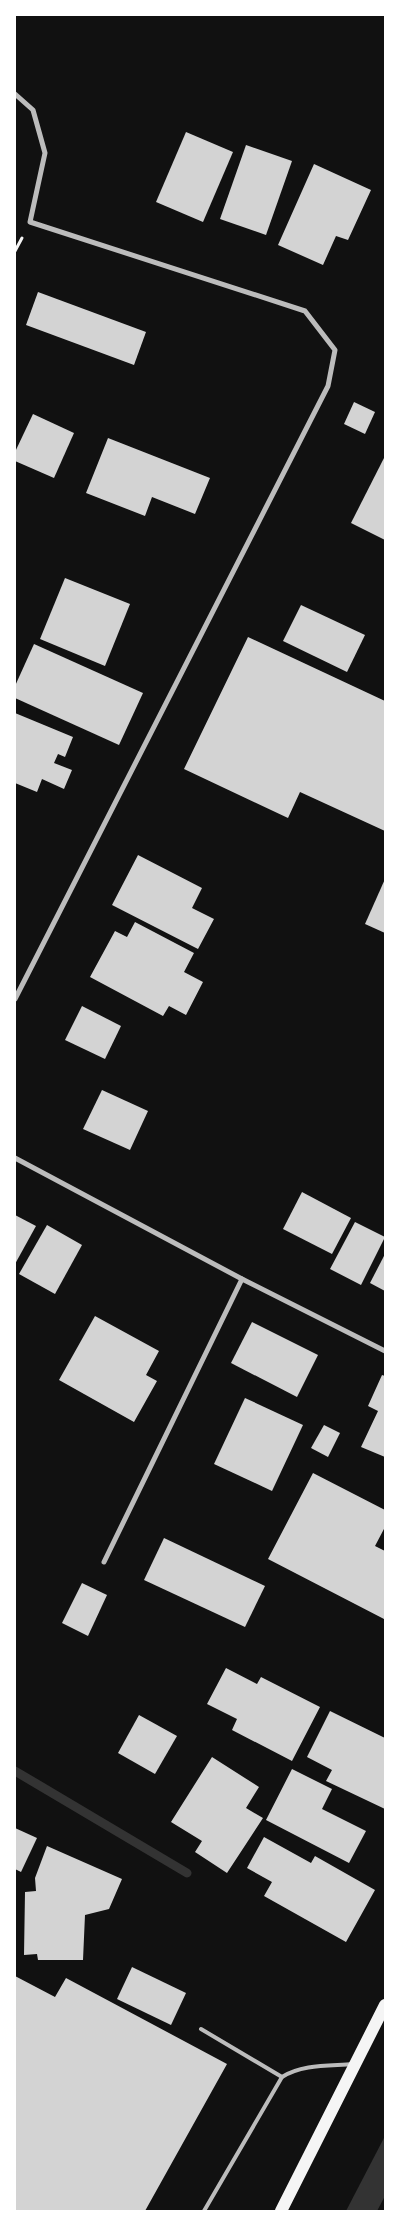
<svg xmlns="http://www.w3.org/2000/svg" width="400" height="2226" viewBox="0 0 400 2226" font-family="'Varela Round',sans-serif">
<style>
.water{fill:#333}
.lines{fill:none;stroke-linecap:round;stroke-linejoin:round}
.stream{stroke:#333;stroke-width:9}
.building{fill:#d3d3d3}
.path{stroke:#f5f5f5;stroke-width:3}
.service{stroke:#bcbcbc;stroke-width:4}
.minor{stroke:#bcbcbc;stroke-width:5}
.primary{stroke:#f5f5f5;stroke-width:12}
</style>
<rect width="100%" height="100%" fill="#111"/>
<path class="water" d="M385,2136V2196L377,2211H346Z"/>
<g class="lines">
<path class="stream" d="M15,1771L187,1873"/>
</g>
<g class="building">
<path d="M186,132L233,152L203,222L156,202Z"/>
<path d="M246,145L292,161L266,235L220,219Z"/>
<path d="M314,164L371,190L348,240L336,236L323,265L278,245Z"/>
<path d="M38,292L146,332L134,365L26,325Z"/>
<path d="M354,402L375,412L365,434L344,424Z"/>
<path d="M33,414L74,433L54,478L15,461V452Z"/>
<path d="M108,438L210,478L195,514L152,497L145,516L86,493Z"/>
<path d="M385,456V540L351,523Z"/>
<path d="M65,578L130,604L105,666L40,639Z"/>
<path d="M301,605L365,635L347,672L283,641Z"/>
<path d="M248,637L385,701V831L300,792L288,818L184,769Z"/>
<path d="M34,644L143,693L119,745L15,698V686Z"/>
<path d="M15,713L73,737L65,757L58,754L54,763L72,770L64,789L42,779L37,792L15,783Z"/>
<path d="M138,855L202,888L192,908L214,919L198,949L112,905Z"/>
<path d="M385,879V933L365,924Z"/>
<path d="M135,922L194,953L184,972L203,982L186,1015L169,1006L163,1016L90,977L115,931L127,937Z"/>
<path d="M82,1006L121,1026L105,1059L65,1040Z"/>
<path d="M102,1090L148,1111L130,1150L83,1129Z"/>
<path d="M302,1192L351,1218L332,1254L283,1229Z"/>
<path d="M15,1215L36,1226L15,1264Z"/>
<path d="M355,1222L385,1237L361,1285L330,1269Z"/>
<path d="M47,1225L82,1245L55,1294L19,1274Z"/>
<path d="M385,1254V1291L370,1283Z"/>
<path d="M95,1316L159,1351L146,1375L157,1381L134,1422L59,1380Z"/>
<path d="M252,1322L318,1355L297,1397L231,1363Z"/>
<path d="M382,1375L385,1376V1457L361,1447L378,1411L368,1406Z"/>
<path d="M245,1398L303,1425L272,1491L214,1464Z"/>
<path d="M324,1425L340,1433L328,1457L311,1448Z"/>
<path d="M313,1473L385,1510V1527L375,1546L385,1551L384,1619L268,1559Z"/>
<path d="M164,1538L265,1586L245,1627L144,1580Z"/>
<path d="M82,1583L107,1595L88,1636L62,1623Z"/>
<path d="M226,1668L257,1684L261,1677L320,1707L292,1761L232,1730L237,1719L207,1704Z"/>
<path d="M330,1711L385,1738V1809L326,1781L332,1770L307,1757Z"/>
<path d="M139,1715L177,1736L155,1774L118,1753Z"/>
<path d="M212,1757L259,1787L246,1808L263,1818L227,1873L195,1852L202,1841L171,1822Z"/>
<path d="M292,1769L332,1789L322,1809L366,1831L349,1863L266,1820Z"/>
<path d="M15,1828L37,1838L21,1872L15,1869Z"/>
<path d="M264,1837L311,1863L315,1856L375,1890L346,1942L264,1896L272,1882L247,1868Z"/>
<path d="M47,1846L122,1879L109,1909L85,1915L83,1960H38L37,1954L24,1955L25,1892L36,1891L35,1878Z"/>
<path d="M132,1967L186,1993L171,2025L117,1999Z"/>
<path d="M15,1976L55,1997L66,1978L227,2064L145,2211H15Z"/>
</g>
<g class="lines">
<path class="path" d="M15,251L22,238"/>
<g class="service">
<path d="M201,2029L282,2077"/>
<path d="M204,2211L282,2077C302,2064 330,2066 353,2064"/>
</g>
<g class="minor">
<path d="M15,94L33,110L45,153L30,222L305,311L335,350L328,386L15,999"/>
<path d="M15,1158L242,1279L385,1351"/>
<path d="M104,1562L242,1279"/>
</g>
<path class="primary" d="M281,2211L385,2005"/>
</g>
<rect width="400" height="2226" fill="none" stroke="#ffffff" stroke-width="32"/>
</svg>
